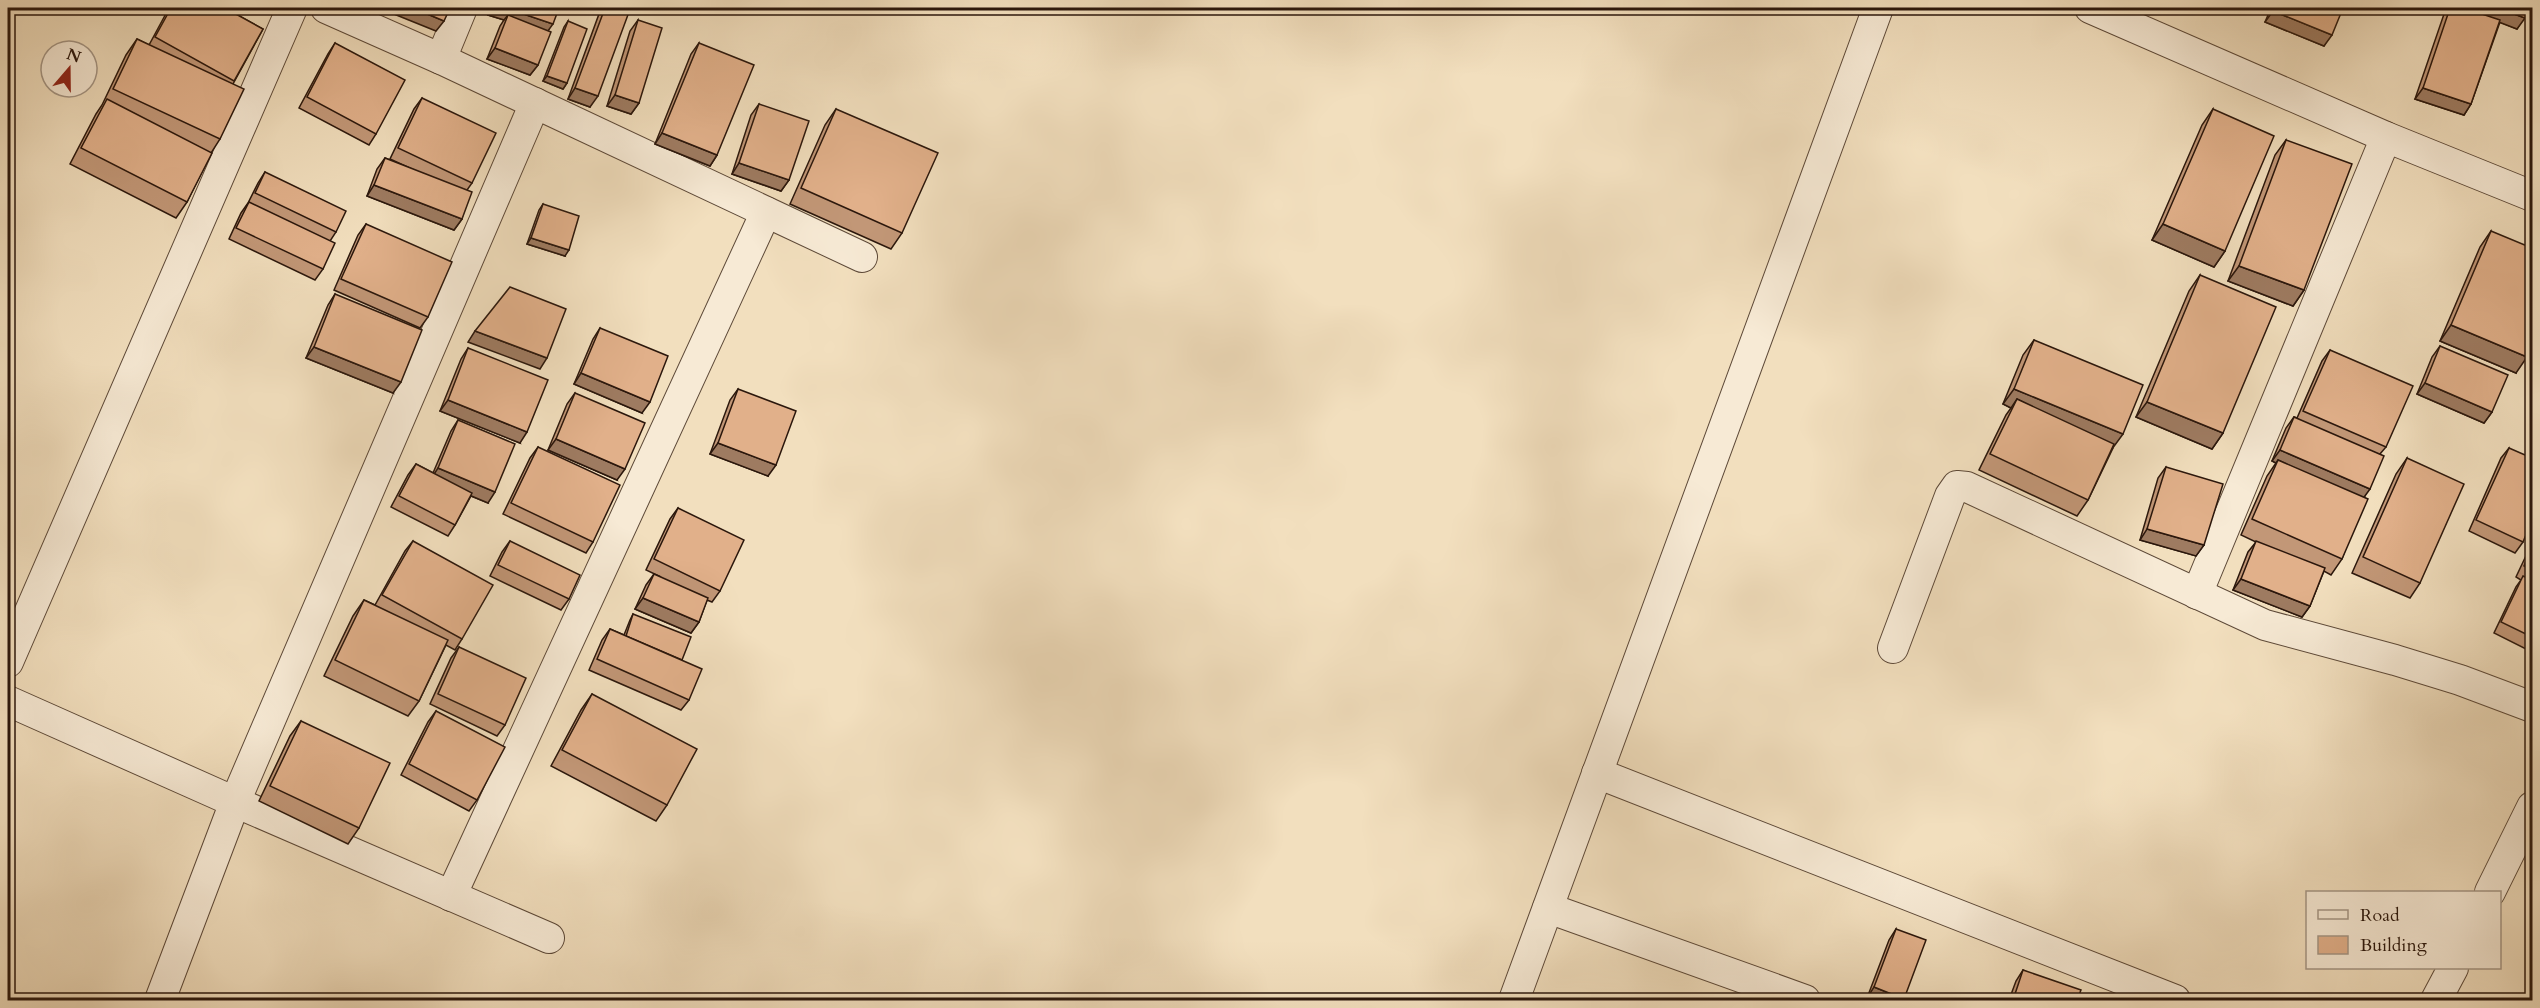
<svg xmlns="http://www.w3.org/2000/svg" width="2540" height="1008" viewBox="0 0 2540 1008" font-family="Cardo,serif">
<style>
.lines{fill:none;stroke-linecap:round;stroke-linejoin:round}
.minor-casing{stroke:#5d4938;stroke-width:32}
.minor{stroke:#f7ead5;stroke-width:30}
.wall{fill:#c29777;stroke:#2b170c;stroke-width:1.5}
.shaded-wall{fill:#9e7b61;stroke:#2b170c;stroke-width:1.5}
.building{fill:#e1b08a;stroke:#2b170c;stroke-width:1.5}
</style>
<rect width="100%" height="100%" fill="#f2dfbe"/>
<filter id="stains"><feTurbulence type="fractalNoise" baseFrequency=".00333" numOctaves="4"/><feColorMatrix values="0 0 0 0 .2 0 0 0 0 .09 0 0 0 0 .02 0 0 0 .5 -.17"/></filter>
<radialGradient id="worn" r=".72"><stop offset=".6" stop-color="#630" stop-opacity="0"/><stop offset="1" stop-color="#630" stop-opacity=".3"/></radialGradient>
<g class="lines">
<defs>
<g id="minor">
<path d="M326,8L441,59L462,8"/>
<path d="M2090,8L2386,137L2532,196"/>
<path d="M441,59L862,257"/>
<path d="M535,103L235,802L549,938"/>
<path d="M2197,594L2386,137"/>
<path d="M1893,648L1950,496L1957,486L1967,487L2265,625L2395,660L2460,680L2532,707"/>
<path d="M8,662L292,8"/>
<path d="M8,701L235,802L160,1000"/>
<path d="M1597,773L2175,1000"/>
<path d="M2490,892L2532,807"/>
<path d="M451,896L766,212"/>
<path d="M1548,908L1805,1000"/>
<path d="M1514,1000L1878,8"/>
<path d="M2436,1000L2453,968"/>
</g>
</defs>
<use href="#minor" class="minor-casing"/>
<use href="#minor" class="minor"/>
</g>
<g class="wall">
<path d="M169,8H225L263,29L233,84L220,139L211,153L187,202L176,218L70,164L96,114L102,105L126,55L137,39L149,45Z"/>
<path d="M491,8H559L548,31L538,65L530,75L487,59L500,26L504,20L488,15Z"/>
<path d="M604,8H617L590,107L568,99L599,14Z"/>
<path d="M2271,8H2343L2324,46L2265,22Z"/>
<path d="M2449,8H2529L2517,29L2500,22L2471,104L2464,115L2415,99L2444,14Z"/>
<path d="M638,20L639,103L631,114L607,106L630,31Z"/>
<path d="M568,21L567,83L563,89L543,81L564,27Z"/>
<path d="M335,43L376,134L369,145L299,108L328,54Z"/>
<path d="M699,43L717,155L710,166L655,144L691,54Z"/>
<path d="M422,98L472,183L467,190L462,219L454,230L367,196L377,169L385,158L414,170L390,159L414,109Z"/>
<path d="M759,104L789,180L781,191L732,174L751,115Z"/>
<path d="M836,109L902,233L891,249L790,204L825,125Z"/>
<path d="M2213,109L2225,251L2214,267L2152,240L2202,125Z"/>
<path d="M2286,140L2304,290L2293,306L2228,281L2275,155Z"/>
<path d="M265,172L336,232L330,241L323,269L315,280L229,239L241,213L248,203L258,183Z"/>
<path d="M543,204L565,256L527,244L539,210Z"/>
<path d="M366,224L428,317L420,328L334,290L358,235Z"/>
<path d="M2491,231L2516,373L2440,341L2480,247Z"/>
<path d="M2200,275L2223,433L2212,449L2136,417L2189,291Z"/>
<path d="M335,294L393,393L306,358L328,305Z"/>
<path d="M600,328L642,413L574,384L593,339Z"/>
<path d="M2034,340L2113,448L2088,500L2077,516L1979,470L2006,415L2011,408L2003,404L2023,355Z"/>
<path d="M2440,346L2492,412L2484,423L2417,394L2432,357Z"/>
<path d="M468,348L520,443L440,411L461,359Z"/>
<path d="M2330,350L2386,447L2380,454L2342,559L2331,575L2324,571L2310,606L2302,617L2233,590L2248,552L2256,542L2241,535L2267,476L2276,463L2272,461L2286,428L2294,417L2297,418L2322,361Z"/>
<path d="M738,389L768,476L710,454L730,400Z"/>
<path d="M575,393L617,480L548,450L567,404Z"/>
<path d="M458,420L488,503L471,496L455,525L448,536L391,507L408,475L416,464L433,473L451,431Z"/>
<path d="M538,447L593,542L586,553L503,514L530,458Z"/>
<path d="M2509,448L2523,542L2515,553L2469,531L2501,458Z"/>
<path d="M2407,458L2420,583L2410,598L2352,573L2396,474Z"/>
<path d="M2166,467L2204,545L2196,556L2140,540L2158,478Z"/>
<path d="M678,508L720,591L712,602L707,600L699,622L691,633L635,609L646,585L654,574L661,577L646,570L670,519Z"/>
<path d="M413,541L462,639L455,650L446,645L419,701L408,716L324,676L353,616L364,600L375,605L405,551Z"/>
<path d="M510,541L569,599L561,610L490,576L502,552Z"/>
<path d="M2532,543V652L2494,633L2516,587L2521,580L2516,577Z"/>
<path d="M633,614L681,660L689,700L681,710L589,670L602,640L610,629L624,635L630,620Z"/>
<path d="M459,647L505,725L497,736L430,704L451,658Z"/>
<path d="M592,694L667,805L656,821L551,766L581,710Z"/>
<path d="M436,711L477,800L469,811L401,775L428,722Z"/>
<path d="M301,721L359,828L348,844L259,801L290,736Z"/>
<path d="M1896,929L1904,999L1902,1000H1873L1867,998L1889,940Z"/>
<path d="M2023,970L2077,1000H2009L2016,981Z"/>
</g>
<g class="shaded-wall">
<path d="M379,8H413L444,21L436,31Z"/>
<path d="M494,8H506L553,24L545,35L508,15L504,20L488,15Z"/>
<path d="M2462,8H2498L2525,18L2517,29Z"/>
<path d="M2273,11L2332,35L2324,46L2265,22Z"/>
<path d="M495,48L538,65L530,75L487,59Z"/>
<path d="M547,76L567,83L563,89L543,81Z"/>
<path d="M575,88L598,96L590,107L568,99Z"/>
<path d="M2423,88L2471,104L2464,115L2415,99Z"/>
<path d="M615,95L639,103L631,114L607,106Z"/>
<path d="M662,133L717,155L710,166L655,144Z"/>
<path d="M739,163L789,180L781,191L732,174Z"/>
<path d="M374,185L462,219L454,230L367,196Z"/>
<path d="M2163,224L2225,251L2214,267L2152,240Z"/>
<path d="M531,238L569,250L565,256L527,244Z"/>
<path d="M2239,266L2304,290L2293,306L2228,281Z"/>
<path d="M2451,325L2527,357L2516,373L2440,341Z"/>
<path d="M475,331L547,358L540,369L468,342Z"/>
<path d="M314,347L401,382L393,393L306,358Z"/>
<path d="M581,373L650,402L642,413L574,384Z"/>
<path d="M2425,383L2492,412L2484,423L2417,394Z"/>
<path d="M2014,389L2123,434L2112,449L2017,399L2011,408L2003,404Z"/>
<path d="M448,400L527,432L520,443L440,411Z"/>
<path d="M2147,402L2223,433L2212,449L2136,417Z"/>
<path d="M556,439L625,469L617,480L548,450Z"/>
<path d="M718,443L776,465L768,476L710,454Z"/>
<path d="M2280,450L2370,489L2362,500L2278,460L2276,463L2272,461Z"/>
<path d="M438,468L495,492L488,503L431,479Z"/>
<path d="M2147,529L2204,545L2196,556L2140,540Z"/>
<path d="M2241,579L2310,606L2302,617L2233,590Z"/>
<path d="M643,598L699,622L691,633L635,609Z"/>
<path d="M1874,987L1904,999L1902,1000H1873L1867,998Z"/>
</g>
<g class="building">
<path d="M171,8H225L263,29L234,81L155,37Z"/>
<path d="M413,8H450L444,21Z"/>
<path d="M506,8H559L553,24Z"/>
<path d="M605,8H617L629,12L598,96L575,88Z"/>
<path d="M2274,8H2343L2332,35L2273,11Z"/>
<path d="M2450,8H2464L2500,20L2471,104L2423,88Z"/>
<path d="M2498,8H2529L2525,18Z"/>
<path d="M508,15L551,32L538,65L495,48Z"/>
<path d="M638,20L662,28L639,103L615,95Z"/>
<path d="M568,21L587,29L567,83L547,76Z"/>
<path d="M137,39L244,89L220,139L113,89Z"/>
<path d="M335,43L405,80L376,134L307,97Z"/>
<path d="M699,43L754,65L717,155L662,133Z"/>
<path d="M422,98L496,133L472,183L398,148Z"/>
<path d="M107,99L212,153L187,202L81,148Z"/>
<path d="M759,104L809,121L789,180L739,163Z"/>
<path d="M836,109L938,153L902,233L801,188Z"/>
<path d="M2213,109L2274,136L2225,251L2163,224Z"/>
<path d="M2286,140L2352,164L2304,290L2239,266Z"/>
<path d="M385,158L472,192L462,219L374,185Z"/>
<path d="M265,172L346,211L336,232L255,193Z"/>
<path d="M249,202L335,243L323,269L236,228Z"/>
<path d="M543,204L579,216L569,250L531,238Z"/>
<path d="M366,224L452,262L428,317L341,279Z"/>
<path d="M2491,231L2532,248V344L2527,357L2451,325Z"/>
<path d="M2200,275L2276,307L2223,433L2147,402Z"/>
<path d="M510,287L566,309L547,358L475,331Z"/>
<path d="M335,294L422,330L401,382L314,347Z"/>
<path d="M600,328L668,356L650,402L581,373Z"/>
<path d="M2034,340L2143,385L2123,434L2014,389Z"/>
<path d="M2440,346L2508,375L2492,412L2425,383Z"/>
<path d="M468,348L548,380L527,432L448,400Z"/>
<path d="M2330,350L2413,386L2386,447L2303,411Z"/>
<path d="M738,389L796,411L776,465L718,443Z"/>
<path d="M575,393L645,423L625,469L556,439Z"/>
<path d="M2017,399L2114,444L2088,500L1990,454Z"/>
<path d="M2294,417L2384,456L2370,489L2280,450Z"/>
<path d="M458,420L515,444L495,492L438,468Z"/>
<path d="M538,447L620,485L593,542L511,503Z"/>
<path d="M2509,448L2532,458V520L2523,542L2476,520Z"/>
<path d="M2407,458L2464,484L2420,583L2363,557Z"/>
<path d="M2278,460L2368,499L2342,559L2252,519Z"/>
<path d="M416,464L472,493L455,525L399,496Z"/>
<path d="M2166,467L2223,484L2204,545L2147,529Z"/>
<path d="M678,508L744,540L720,591L654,559Z"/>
<path d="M413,541L493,585L462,639L382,595Z"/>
<path d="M510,541L580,575L569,599L498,565Z"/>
<path d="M2256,541L2325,568L2310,606L2241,579Z"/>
<path d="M2532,547V570L2524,566Z"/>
<path d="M654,574L708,598L699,622L643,598Z"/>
<path d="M2523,576L2532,580V637L2501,622Z"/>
<path d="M364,600L448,640L419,701L335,660Z"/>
<path d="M633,614L691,637L682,660L626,636Z"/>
<path d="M610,629L702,669L689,700L597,659Z"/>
<path d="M459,647L526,678L505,725L438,694Z"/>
<path d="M592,694L697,749L667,805L562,750Z"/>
<path d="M436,711L505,747L477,800L409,764Z"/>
<path d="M301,721L390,763L359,828L270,786Z"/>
<path d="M1896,929L1926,940L1904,999L1874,987Z"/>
<path d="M2023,970L2081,990L2077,1000H2013Z"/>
<path d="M2132,997L2141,1000H2131Z"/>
</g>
<rect width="2540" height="1008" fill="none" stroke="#f2dfbe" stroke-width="30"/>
<rect x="9" y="9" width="2522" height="990" fill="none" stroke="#2b170c" stroke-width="3"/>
<rect x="15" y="15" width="2510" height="978" fill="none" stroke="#2b170c" stroke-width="1.5"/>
<rect x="2306" y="891" width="195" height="78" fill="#f7ead5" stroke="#a59685" stroke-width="1.5"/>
<rect x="2318" y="910" width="30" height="9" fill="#f7ead5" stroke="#a59685" stroke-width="1.5"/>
<text x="2360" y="921" font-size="18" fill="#2b170c">Road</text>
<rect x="2318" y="936" width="30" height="18" fill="#e1b08a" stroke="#a59685" stroke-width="1.5"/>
<text x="2360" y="951" font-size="18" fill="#2b170c">Building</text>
<g transform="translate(69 69) rotate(20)"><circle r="28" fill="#f7ead5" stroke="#a59685" stroke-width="1.5"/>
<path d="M0-4.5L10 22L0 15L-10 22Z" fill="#8f2418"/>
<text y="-9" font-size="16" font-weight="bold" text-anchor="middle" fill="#2b170c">N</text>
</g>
<rect width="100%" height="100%" filter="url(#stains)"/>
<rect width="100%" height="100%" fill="url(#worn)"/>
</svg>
